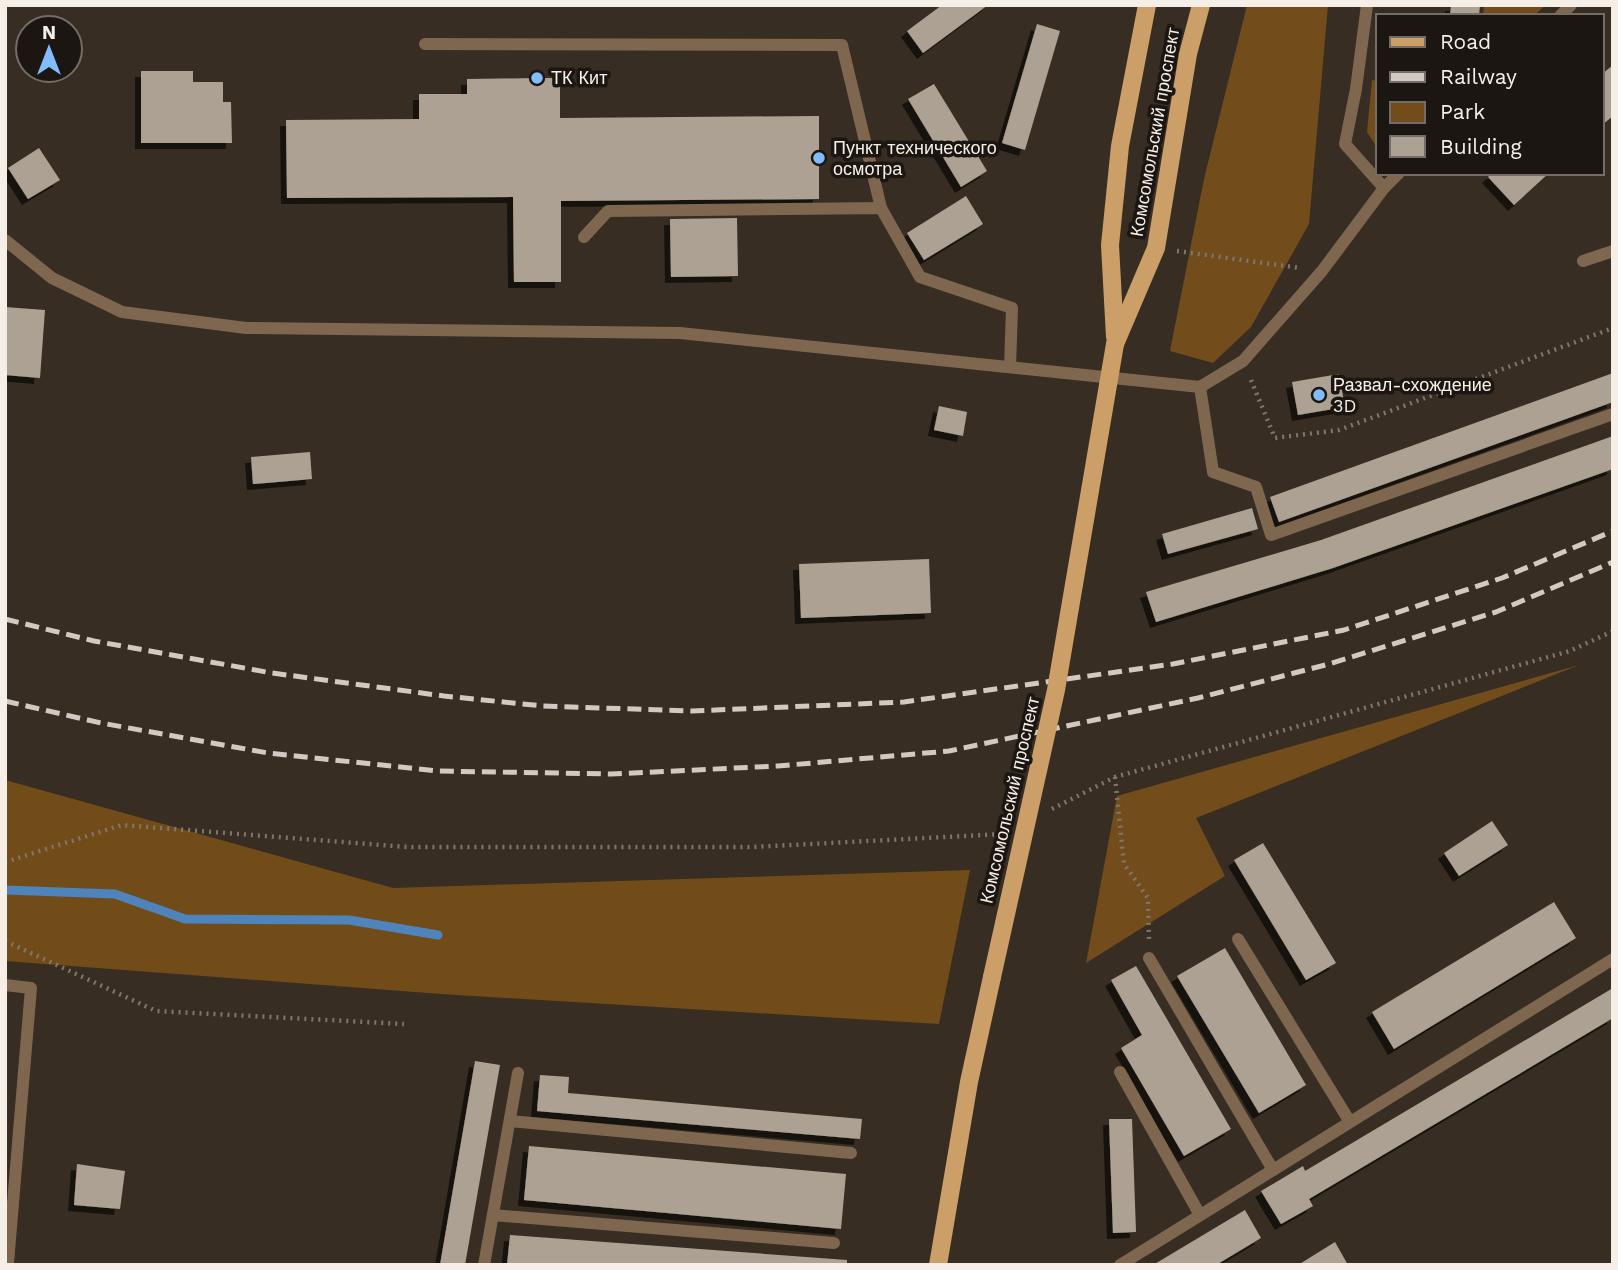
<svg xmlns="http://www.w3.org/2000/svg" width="1618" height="1270" viewBox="0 0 1618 1270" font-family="'Work Sans',sans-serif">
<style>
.green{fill:#724c1b}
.forest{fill:#724c18}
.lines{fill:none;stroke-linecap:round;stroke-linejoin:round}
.stream{stroke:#4e83bc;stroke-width:9}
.building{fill:#ada193;filter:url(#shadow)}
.path{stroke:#7f766d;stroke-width:4.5;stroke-dasharray:2 5;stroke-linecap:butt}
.lane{stroke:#7e674e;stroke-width:12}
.primary{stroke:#cc9e68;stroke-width:18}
.rail{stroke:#d2cac2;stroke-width:5;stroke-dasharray:14 7;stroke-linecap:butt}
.primary-bridge{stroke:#cc9e68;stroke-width:18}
.poi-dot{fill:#83bcfb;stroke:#1b1611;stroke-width:2.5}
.labels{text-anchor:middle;stroke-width:7;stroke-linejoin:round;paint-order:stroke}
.poi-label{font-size:18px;fill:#f6efe8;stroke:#1b1611;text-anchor:start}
.street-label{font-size:18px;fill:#f6efe8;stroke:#1b1611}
</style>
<defs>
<filter id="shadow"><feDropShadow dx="-6" dy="6" stdDeviation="0" flood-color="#0009"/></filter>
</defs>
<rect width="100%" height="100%" fill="#372d22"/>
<g class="green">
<path d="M1247,5H1328L1309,224L1251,327L1213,363L1170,351L1204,179Z"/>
<path d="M1484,5H1545L1534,16H1483Z"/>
<path d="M1372,80L1378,81V149L1367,132Z"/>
<path d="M1579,665L1196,818L1225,876L1086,963L1117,796Z"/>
</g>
<path class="forest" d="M5,780L393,888L970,870L939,1024L441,994L5,961Z"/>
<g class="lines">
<path class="stream" d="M5,890L115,894L185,919L349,920L438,935"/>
</g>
<g class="building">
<path d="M942,5H988L923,53L907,31Z"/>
<path d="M1451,5H1480L1479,16H1450Z"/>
<path d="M1037,24L1060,31L1025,150L1002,143Z"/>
<path d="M1613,65V116L1602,125V74Z"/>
<path d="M141,71H193V82H223V102H231L232,143H141Z"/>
<path d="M537,78H560V118L819,116V199L561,201V282H514L513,197L287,198L286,120L419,119V94H467V79Z"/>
<path d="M934,84L987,171L961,187L908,99Z"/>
<path d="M39,148L60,180L28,199L8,168Z"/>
<path d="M1492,173H1549L1514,205L1488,177Z"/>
<path d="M966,196L983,224L924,260L907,233Z"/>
<path d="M737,218L738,276L671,277L670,219Z"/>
<path d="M5,307L45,310L40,378L5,375Z"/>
<path d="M1613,373V402L1279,522L1270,497Z"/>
<path d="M1339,374L1345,407L1298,415L1292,382Z"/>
<path d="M939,406L967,412L963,436L934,430Z"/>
<path d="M1613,436V469L1333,568L1156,622L1146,592L1321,540Z"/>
<path d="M310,452L312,479L253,484L251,457Z"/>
<path d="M1252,508L1258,529L1168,554L1162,534Z"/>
<path d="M929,559L931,613L801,618L799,564Z"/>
<path d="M1492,821L1508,845L1459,876L1444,853Z"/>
<path d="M1263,843L1336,963L1306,980L1234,860Z"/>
<path d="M1554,902L1576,938L1394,1049L1372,1012Z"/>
<path d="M1225,948L1306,1085L1259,1113L1177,976Z"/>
<path d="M1136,966L1231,1129L1184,1156L1121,1048L1142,1035L1111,980Z"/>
<path d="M1613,988V1018L1309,1199L1313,1206L1281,1224L1261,1191L1303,1166L1305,1171Z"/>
<path d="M475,1061L500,1065L465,1265H440Z"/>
<path d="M540,1075L569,1077L568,1093L862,1119L860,1139L537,1111Z"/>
<path d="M1109,1119H1132L1136,1232L1113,1233Z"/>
<path d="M529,1146L846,1174L841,1229L524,1200Z"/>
<path d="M77,1164L125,1171L120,1209L74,1205Z"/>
<path d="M1245,1210L1261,1238L1216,1265H1153Z"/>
<path d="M510,1235L847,1260V1265H507Z"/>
<path d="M1335,1242L1348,1265H1298Z"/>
</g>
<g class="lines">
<g class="path">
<path d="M1177,251L1300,268"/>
<path d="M1251,380L1275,438L1339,430L1613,328"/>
<path d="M1115,777L1124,864L1148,898L1149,940"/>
<path d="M1052,809L1115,777L1570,651L1613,631"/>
<path d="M5,862L122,825L407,847H753L1003,834"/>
<path d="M5,941L156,1011L404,1024"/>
</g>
<g class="lane">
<path d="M1367,5L1356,89L1345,144L1384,188"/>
<path d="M1560,16L1571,5"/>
<path d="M425,44L842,45L881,208"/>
<path d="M584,237L608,211L881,208L920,277L1012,308L1010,367"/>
<path d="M5,240L52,278L122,312L246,328L680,333L1200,387L1243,361L1322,271L1384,188L1399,173"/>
<path d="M1583,261L1613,251"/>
<path d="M1200,387L1213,472L1256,487L1271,535L1613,414"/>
<path d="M1238,939L1350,1122"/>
<path d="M1149,958L1273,1170"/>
<path d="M5,985L31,988L8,1263"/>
<path d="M1120,1072L1200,1215"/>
<path d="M510,1121L851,1153"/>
<path d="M493,1215L834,1243"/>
<path d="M484,1265L518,1073"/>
<path d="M1120,1265L1613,959"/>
</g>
<g class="primary">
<path d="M1115,337L1110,245L1120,146L1147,5"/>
<path d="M1115,344L1156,248L1188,54L1201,5"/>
<path d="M938,1265L969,1082L992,977"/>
</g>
<g class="rail">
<path d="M5,619L94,641L272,673L444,696L543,706L692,711L904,702L1173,664L1344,630L1502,578L1613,531"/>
<path d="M5,701L101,723L268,753L438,771L611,774L778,766L949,751L1198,698L1329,664L1496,612L1613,562"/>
</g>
<path class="primary-bridge" d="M992,977L1056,690L1115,344"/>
</g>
<g class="poi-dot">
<circle cx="537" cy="78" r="7"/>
<circle cx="819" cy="158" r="7"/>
<circle cx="1319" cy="395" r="7"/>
</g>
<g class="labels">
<g class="poi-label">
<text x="551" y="84">ТК Кит</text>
<text x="833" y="154">Пункт технического<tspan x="833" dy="21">осмотра</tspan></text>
<text x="1333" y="391">Развал-схождение<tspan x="1333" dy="21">3D</tspan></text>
</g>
<g class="street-label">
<text transform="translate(1155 132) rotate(-80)" y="6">Комсомольский проспект</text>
<text transform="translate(1010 800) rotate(-77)" y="6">Комсомольский проспект</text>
</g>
</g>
<rect width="1618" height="1270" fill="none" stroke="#f6efe8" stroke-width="14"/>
<rect x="1376" y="14" width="228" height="161" fill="#1b1611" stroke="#736d67" stroke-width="2"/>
<rect x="1390" y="37" width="35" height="10" fill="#cc9e68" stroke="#736d67" stroke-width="2"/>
<text x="1440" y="49" font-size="21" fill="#f6efe8">Road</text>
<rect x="1390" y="72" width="35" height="10" fill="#d2cac2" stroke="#736d67" stroke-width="2"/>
<text x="1440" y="84" font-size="21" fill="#f6efe8">Railway</text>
<rect x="1390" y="102" width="35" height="21" fill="#724c1b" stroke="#736d67" stroke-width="2"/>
<text x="1440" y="119" font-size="21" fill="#f6efe8">Park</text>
<rect x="1390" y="136" width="35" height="21" fill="#ada193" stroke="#736d67" stroke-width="2"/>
<text x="1440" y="154" font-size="21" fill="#f6efe8">Building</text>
<g transform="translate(49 49)"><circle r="33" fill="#1b1611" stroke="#736d67" stroke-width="2"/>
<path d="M0-5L12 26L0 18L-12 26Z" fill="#83bcfb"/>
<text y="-10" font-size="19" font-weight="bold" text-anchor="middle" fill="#f6efe8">N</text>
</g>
</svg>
